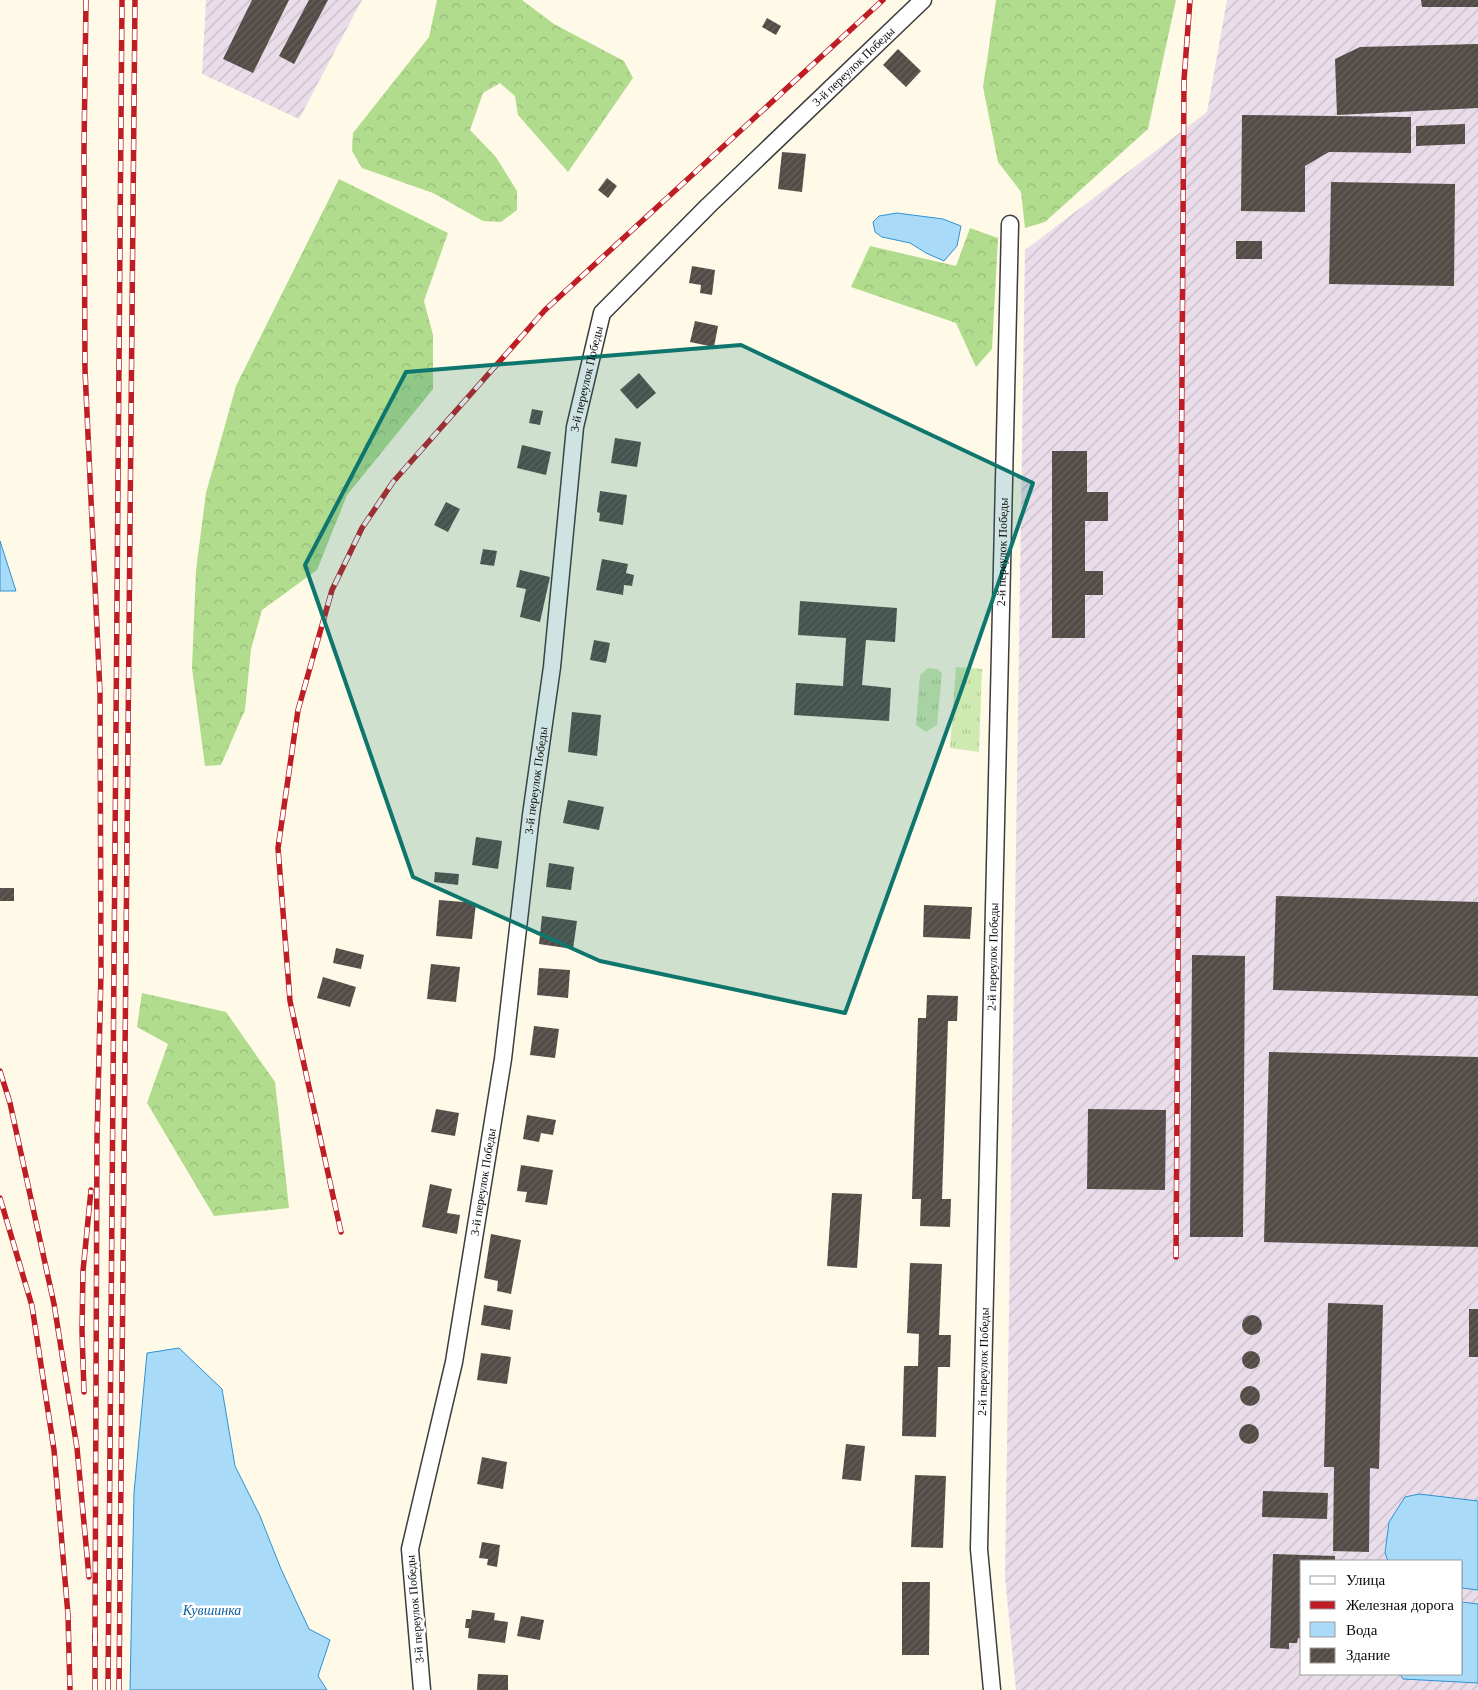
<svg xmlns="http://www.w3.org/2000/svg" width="1478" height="1690" viewBox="0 0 1478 1690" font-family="'Times New Roman',serif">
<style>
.industrial{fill:url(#industrial-furrows);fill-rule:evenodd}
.grass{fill:url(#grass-tufts)}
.forest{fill:url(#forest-crowns)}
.water{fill:#a9dbf9;stroke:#2d92d3}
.building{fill:url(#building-hatch)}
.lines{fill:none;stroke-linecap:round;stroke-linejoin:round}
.minor-casing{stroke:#3d3d3d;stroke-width:19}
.minor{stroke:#fff;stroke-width:16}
.rail-casing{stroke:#bf1d25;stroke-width:5.5}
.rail{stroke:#fff;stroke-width:4;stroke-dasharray:11;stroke-linecap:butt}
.marked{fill:#0f766e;fill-opacity:0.2;stroke:#0f766e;stroke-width:4;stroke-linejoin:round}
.labels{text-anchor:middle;stroke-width:5;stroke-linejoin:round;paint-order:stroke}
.street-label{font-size:12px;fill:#0a0a0a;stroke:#fff}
.water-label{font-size:14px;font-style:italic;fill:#0f61a0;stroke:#fff}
</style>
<defs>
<pattern id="industrial-furrows" width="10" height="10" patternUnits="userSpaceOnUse" patternTransform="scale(1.25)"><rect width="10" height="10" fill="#e9ddea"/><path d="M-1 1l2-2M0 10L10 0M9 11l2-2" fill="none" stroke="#c6bcc7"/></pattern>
<pattern id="grass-tufts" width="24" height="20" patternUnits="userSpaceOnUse" patternTransform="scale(1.25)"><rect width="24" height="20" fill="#ceeab0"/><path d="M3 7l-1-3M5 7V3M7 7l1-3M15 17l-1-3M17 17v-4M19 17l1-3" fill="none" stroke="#b0c796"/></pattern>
<pattern id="forest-crowns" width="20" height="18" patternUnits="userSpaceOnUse" patternTransform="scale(1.25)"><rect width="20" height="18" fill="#b1dc8e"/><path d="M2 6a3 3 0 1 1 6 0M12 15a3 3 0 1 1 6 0" fill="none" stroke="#97bb79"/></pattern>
<pattern id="building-hatch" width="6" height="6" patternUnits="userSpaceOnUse" patternTransform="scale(1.25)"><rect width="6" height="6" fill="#534b46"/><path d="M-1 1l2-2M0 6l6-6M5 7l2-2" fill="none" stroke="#67605c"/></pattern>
</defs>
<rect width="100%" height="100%" fill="#fffae7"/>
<g class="industrial">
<path d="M206,0H362L299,119L202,74Z"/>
<path d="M1227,0H1478V1690H1016L1005,1577L1025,250L1207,112ZM1302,1561H1462V1674H1302Z"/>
</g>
<g class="grass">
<path d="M956,667L982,669L979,752L950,748Z"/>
<path d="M928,668L937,669L942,673L937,725L926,732L916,725L920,675Z"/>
</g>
<g class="forest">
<path d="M437,0H522L554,24L624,61L633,78L568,172L518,115L515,96L500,83L483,93L470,130L496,157L517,191V210L501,222L483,221L433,193L362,168L352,151L353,133L429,37Z"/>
<path d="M996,0H1176L1148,129L1045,222L1025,228L1021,192L998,162L983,87Z"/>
<path d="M339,179L448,233L424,301L433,335V389L347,495L317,570L262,610L251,649L245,710L221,765L205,766L192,668L196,570L206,493L236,386Z"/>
<path d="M970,228L998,238L992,349L976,367L956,323L851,287L870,246L956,266Z"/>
<path d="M142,993L226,1012L275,1082L289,1208L214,1216L147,1103L168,1044L137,1027Z"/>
</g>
<g class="water">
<path d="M897,213L943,219L961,226L957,246L944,261L926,253L910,243L882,237L875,232L873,222L879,216Z"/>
<path d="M0,541L16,591H0Z"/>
<path d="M179,1348L222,1389L235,1466L260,1516L281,1569L309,1629L330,1640L318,1676L327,1690H130L134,1493L147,1353Z"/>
<path d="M1419,1494L1478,1501V1590L1462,1588V1561H1388L1385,1553L1389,1522L1405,1497Z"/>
<path d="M1462,1602L1478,1604V1683L1403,1679L1400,1674H1462Z"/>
</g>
<g class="building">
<path d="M252,0H289L253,73L223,59Z"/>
<path d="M309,0H328L294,64L279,56Z"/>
<path d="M1421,0H1478V7H1422Z"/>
<path d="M767,18L781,26L776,35L762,27Z"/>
<path d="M1478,44V108L1337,115L1335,59L1360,47Z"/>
<path d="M898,49L921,71L906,87L883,65Z"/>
<path d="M1242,115L1411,117V153L1329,152L1305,166V212L1241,211Z"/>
<path d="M1465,124V144L1416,146V126Z"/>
<path d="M782,152L806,154L802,192L778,189Z"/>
<path d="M607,178L617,186L608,198L598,190Z"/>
<path d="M1331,182L1455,184L1454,286L1329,284Z"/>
<rect x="1236" y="241" width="26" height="18"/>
<path d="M692,266L715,270L712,295L700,293L701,285L689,283Z"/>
<path d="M695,321L718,326L714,347L690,342Z"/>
<path d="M639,373L656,393L637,409L620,390Z"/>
<path d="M532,409L543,411L540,425L529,423Z"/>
<path d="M615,438L641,442L637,467L611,463Z"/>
<path d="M522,445L551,452L546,475L517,468Z"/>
<path d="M1052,451H1087V492H1108V521H1085V571H1103V595H1085V638H1052Z"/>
<path d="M600,491L627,495L623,525L599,521L600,513L597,512Z"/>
<path d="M446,502L460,509L448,532L434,525Z"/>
<path d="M483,549L497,551L494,566L480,564Z"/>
<path d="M602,559L628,564L626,573L634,575L632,586L624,585L623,595L596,590Z"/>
<path d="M520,570L550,577L540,622L520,617L526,589L516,587Z"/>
<path d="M800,601L897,608L895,642L866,640L862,685L891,688L889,721L794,715L796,683L843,686L846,638L798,635Z"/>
<path d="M594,640L610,643L606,663L590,660Z"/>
<path d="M572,712L601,715L597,756L568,752Z"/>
<path d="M568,800L604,807L599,830L563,823Z"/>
<path d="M476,837L502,841L498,869L472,865Z"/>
<path d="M549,863L574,867L571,890L546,887Z"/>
<path d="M435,872L459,874L458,885L434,882Z"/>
<rect x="0" y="888" width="14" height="13"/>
<path d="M1276,896L1478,902V996L1273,990Z"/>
<path d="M439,900L476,903L472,939L436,936Z"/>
<path d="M924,905L972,907L970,939L923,937Z"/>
<path d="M542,916L577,921L573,949L539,944Z"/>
<path d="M336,948L364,955L361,969L333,963Z"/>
<path d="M1192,955L1245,956L1243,1237H1190Z"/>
<path d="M431,964L460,967L456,1002L427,999Z"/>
<path d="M539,968L570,970L568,998L537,995Z"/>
<path d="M323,977L356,987L350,1007L317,998Z"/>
<path d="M927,995L958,996L957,1021H948L942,1199H951L950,1227L920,1226L921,1199H912L918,1018H926Z"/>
<path d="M534,1026L559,1029L555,1058L530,1055Z"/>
<path d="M1269,1052L1478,1057V1247L1264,1242Z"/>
<path d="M436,1109L459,1113L455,1136L431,1132Z"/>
<path d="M1088,1109L1166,1110L1165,1190L1087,1189Z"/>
<path d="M527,1115L556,1120L553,1135L541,1133L539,1142L523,1139Z"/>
<path d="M521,1165L553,1170L547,1205L525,1202L527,1192L517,1191Z"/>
<path d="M430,1184L452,1189L447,1213L460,1215L457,1234L422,1227Z"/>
<path d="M832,1193L862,1194L857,1268L827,1266Z"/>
<path d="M491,1234L521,1240L511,1294L497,1291L498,1281L484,1278Z"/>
<path d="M910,1263L942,1264L939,1335H951L950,1367H938L936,1437L902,1436L904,1366H918L919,1334L907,1333Z"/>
<path d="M1328,1303L1383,1305L1379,1469L1370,1468L1369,1552L1333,1551L1334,1467H1324Z"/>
<path d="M484,1305L513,1310L510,1330L481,1325Z"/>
<rect x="1469" y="1309" width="9" height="48"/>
<circle cx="1252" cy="1325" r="10"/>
<circle cx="1251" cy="1360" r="9"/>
<path d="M481,1353L511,1357L507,1384L477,1380Z"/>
<circle cx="1250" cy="1396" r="10"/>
<circle cx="1249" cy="1434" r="10"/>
<path d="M846,1444L865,1446L861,1481L842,1479Z"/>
<path d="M482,1457L507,1462L503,1489L477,1484Z"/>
<path d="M915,1475L946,1476L943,1548L911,1547Z"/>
<path d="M1263,1491L1328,1493L1327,1519L1262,1517Z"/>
<path d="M482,1542L500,1545L497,1567L487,1565L488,1559L479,1558Z"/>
<path d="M1273,1554L1335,1556V1561H1302V1638H1298L1297,1643H1289V1649L1270,1648Z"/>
<path d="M902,1582H930L929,1655H902Z"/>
<path d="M472,1610L495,1613L494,1620L508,1622L505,1643L468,1638L469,1628H465L466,1619H471Z"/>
<path d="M521,1616L544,1620L540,1640L517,1636Z"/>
<path d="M478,1674L508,1675V1690H477Z"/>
</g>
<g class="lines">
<defs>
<g id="minor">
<path id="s1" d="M422,1690L410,1549L454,1362L503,1059L531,815L552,667L575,427L602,313L708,206L923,0"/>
<path id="s2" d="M992,1690L979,1549L1010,224"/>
</g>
</defs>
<use href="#minor" class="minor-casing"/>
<use href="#minor" class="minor"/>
<defs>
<g id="rail">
<path d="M86,0L84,150L85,370L100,693L101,973L97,1139L95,1640"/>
<path d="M0,1071L10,1103L54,1304L77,1448L89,1577"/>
<path d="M0,1198L32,1306L54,1450L68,1615L70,1690"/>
<path d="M341,1232L290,1001L278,848L298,710L332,590L362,528L393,482L545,310L883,0"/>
<path d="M1176,1257L1184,80L1190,0"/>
<path d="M84,1392L82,1331L83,1271L91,1190"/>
<path d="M95,1635V1690"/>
<path d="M108,1690L122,0"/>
<path d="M119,1690L135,0"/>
</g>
</defs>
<use href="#rail" class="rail-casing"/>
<use href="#rail" class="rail"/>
</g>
<path class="marked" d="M741,345L1033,483L961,691L845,1013L600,961L413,877L305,565L406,372Z"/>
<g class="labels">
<g class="street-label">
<text dy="4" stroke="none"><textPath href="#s1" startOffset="1746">3-й переулок Победы</textPath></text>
<text dy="4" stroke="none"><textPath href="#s1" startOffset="1326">3-й переулок Победы</textPath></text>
<text dy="4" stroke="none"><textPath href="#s2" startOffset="1139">2-й переулок Победы</textPath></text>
<text dy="4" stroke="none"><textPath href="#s1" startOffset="921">3-й переулок Победы</textPath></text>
<text dy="4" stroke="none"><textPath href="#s2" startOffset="734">2-й переулок Победы</textPath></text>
<text dy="4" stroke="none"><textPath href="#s1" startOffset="516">3-й переулок Победы</textPath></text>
<text dy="4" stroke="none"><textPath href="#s2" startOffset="329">2-й переулок Победы</textPath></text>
<text transform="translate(415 1609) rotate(-95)" y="4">3-й переулок Победы</text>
</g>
<g class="water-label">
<text x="212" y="1615">Кувшинка</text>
</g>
</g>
<rect x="1300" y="1560" width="162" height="115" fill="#ffffff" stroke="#9d9d9d"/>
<rect x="1310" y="1576" width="25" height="8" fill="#ffffff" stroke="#9d9d9d"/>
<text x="1346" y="1585" font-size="15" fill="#0a0a0a">Улица</text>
<rect x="1310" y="1601" width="25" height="8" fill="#bf1d25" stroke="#9d9d9d"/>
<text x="1346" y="1610" font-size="15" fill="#0a0a0a">Железная дорога</text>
<rect x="1310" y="1622" width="25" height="15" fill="#a9dbf9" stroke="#9d9d9d"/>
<text x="1346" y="1635" font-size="15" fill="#0a0a0a">Вода</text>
<rect x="1310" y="1648" width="25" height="15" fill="url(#building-hatch)" stroke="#9d9d9d"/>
<text x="1346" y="1660" font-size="15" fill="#0a0a0a">Здание</text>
</svg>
